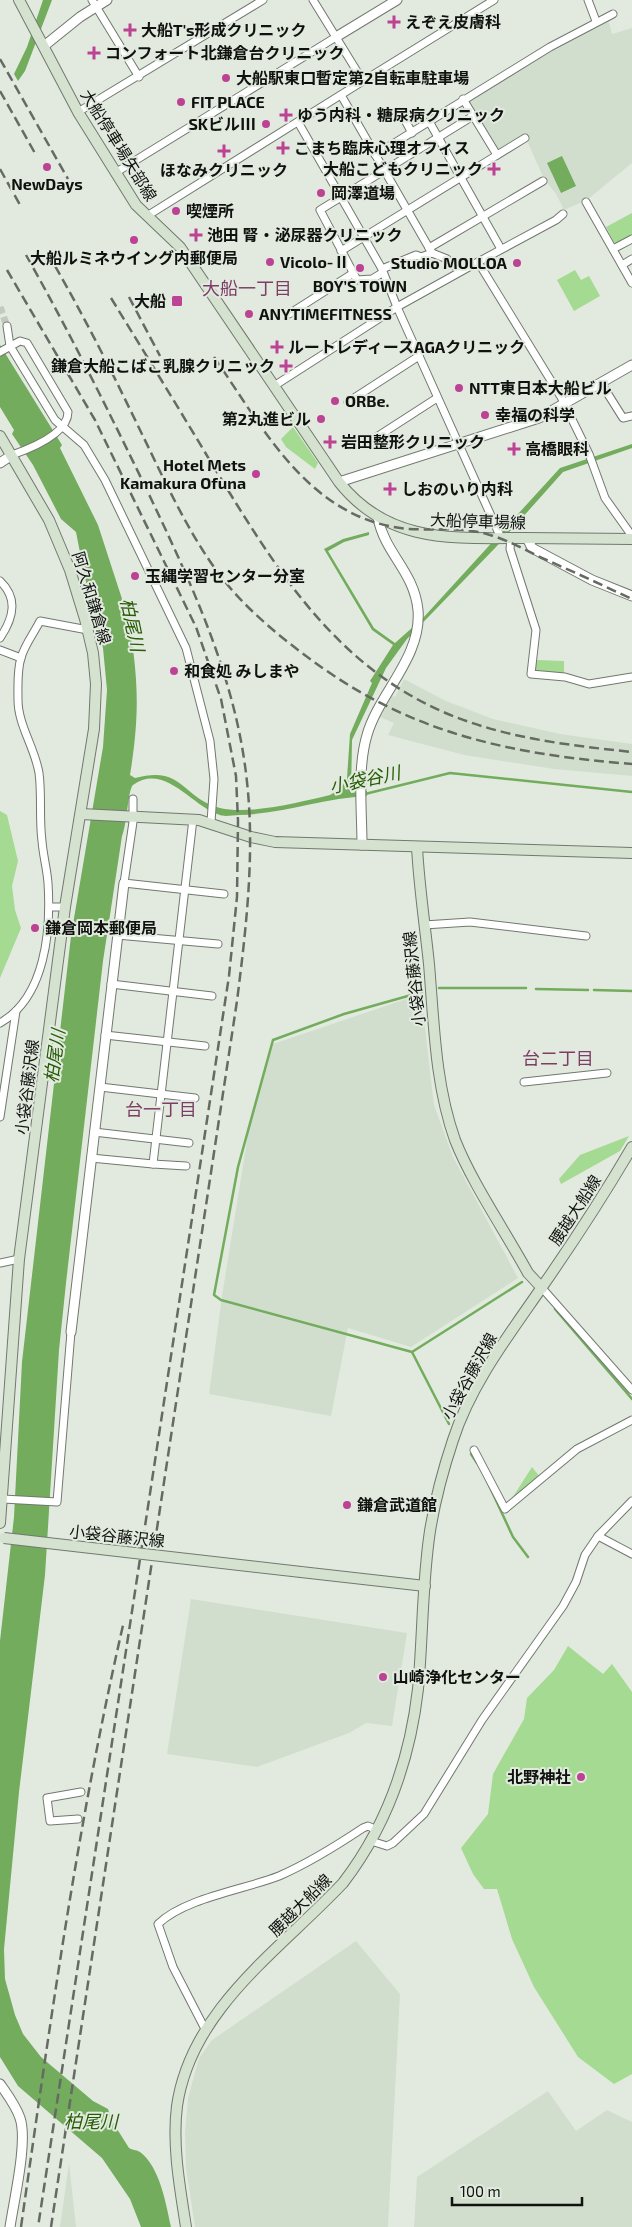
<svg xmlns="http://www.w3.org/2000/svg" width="632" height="2227" viewBox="0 0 632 2227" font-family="'Exo 2','Noto Sans JP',sans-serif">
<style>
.built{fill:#d1decd}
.green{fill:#a4da91}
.water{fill:#72ac5c}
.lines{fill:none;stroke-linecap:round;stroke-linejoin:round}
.stream{stroke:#72ac5c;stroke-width:2.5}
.minor-tunnel{stroke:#c2cac0;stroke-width:7;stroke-dasharray:7 3.5;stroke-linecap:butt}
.minor-casing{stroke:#71796f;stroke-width:9}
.tertiary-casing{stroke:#71796f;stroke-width:11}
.secondary-casing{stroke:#71796f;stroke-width:12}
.minor{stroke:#fff;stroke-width:7}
.tertiary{stroke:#fff;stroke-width:9}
.secondary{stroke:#d4e2cf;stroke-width:10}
.rail{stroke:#656a63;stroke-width:2.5;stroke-dasharray:10 5;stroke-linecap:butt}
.secondary-bridge-casing{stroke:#71796f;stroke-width:12;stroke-linecap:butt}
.secondary-bridge{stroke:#d4e2cf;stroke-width:10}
.poi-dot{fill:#bc4294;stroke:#e2eadf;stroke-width:2}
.labels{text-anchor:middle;stroke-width:4;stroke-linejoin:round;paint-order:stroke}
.poi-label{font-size:16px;font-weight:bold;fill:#0f120e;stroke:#e2eadf;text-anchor:start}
.street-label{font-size:16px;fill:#0f120e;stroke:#e2eadf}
.neighbourhood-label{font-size:18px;fill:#7d3e66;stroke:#e2eadf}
.water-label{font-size:18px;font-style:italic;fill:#265c05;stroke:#e2eadf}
</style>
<rect width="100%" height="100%" fill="#e2eadf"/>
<g class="built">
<path d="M608,19L612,34L632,28V163L587,200L564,210L556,194L544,179L524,134L499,150L496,149L469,103V99L585,29Z"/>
<path d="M404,679L446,701L493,719L560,734L632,744V776L554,769L464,755L388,735L394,723L380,717L391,695L395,697Z"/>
<path d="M421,994L434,1105L453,1157L518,1278L411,1347L348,1328L331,1416L209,1394L222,1296L250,1122L273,1044Z"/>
<path d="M191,1599L407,1633L392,1726L366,1723L349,1733L257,1767L167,1754Z"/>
<path d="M356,1941L400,1994L388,2227H195L186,2168L185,2133L188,2098L199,2058L212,2040Z"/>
<path d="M548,2091L576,2131L607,2110L632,2122V2227H414L417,2177Z"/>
<path d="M69,2163L76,2227H60Z"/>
</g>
<g class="green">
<path d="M632,213V235L618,244L614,242L606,227Z"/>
<path d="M575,270L581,280L589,276L600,296L574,311L557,280Z"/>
<path d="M293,427L318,463L315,469L286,447L281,439Z"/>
<path d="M536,660L564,661V674L537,673L535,670Z"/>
<path d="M0,811L7,815L18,861L12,886L15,910L21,928L0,978Z"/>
<path d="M629,1136L620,1151L561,1184L559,1179L580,1155Z"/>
<path d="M532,1467L540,1477L509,1503Z"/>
<path d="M568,1646L603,1674L612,1664L632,1692V2074L614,2084L578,2057L534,1987L512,1939L497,1889H484L473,1874L461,1848L488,1814L493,1774L524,1719L527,1698L554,1670Z"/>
</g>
<g class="water">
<path d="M43,0H52L25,71L18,81L14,74L27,47Z"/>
<path d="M562,156L576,186L561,193L547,163Z"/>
<path d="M0,345L62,445L60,448L98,525L123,602L127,604L133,627L130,629C139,684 139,720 130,775L135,778C184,765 181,798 220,808C250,815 300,802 330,795L340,789L347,778L350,734L372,683L370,681L393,645L372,630L324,549L343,539L369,532V535L344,542L328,551L374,628L395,643L423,618L560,468L632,444V448L563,472L496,547L407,639L386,668L352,740L351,793L367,791V796C324,798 283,814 239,815C233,815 225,817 220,815C192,807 165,762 133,785C128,789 127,825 122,836L103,961L66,1283L59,1350L45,1575L19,1792L4,1949L5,1979L15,2015L23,2034L41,2057L93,2101L108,2109L112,2121L129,2148C132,2150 137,2150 140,2152C160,2167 166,2204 171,2227H141L130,2199L102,2158L18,2086L0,2057V1641L14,1517L22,1362L71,936L103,747L107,690L103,648L85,578L76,532L61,519L33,465L12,434L14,430L0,407Z"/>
</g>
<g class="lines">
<g class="stream">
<path d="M365,794L450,773L632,792"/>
<path d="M439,988H526"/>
<path d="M536,989L588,990"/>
<path d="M594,990L632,991"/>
<path d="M422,992L344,1014L273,1040L238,1167L214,1295L221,1300L412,1352L449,1424"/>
<path d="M555,1309L632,1399"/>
<path d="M412,1352L522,1282"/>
<path d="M471,1454L477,1463"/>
<path d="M488,1483L513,1537L528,1557"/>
</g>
<path class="minor-tunnel" d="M0,307L7,326"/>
<defs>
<g id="minor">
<path d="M92,0L139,77"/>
<path d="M588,0L596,21"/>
<path d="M363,81L494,0"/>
<path d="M341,95L432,253L447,259L460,271"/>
<path d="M463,99L497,155"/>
<path d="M400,111L412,133"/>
<path d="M78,112L263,0"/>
<path d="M298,122L382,269L397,307L478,262L561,397L589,454L605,498L632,536"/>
<path d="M430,123L501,249"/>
<path d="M375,155L550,47L613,14"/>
<path d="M115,173L336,37"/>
<path d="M586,202L632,283"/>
<path d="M147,216L363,81L313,0"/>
<path d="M429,248L543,181"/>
<path d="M613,249L632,239"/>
<path d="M341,251L525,138"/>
<path d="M478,262L556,220L563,214"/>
<path d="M622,265L632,259"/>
<path d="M382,269L416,255L421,257L432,253"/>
<path d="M382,273L372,279L357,280L320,210L473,116"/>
<path d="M289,314L352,274"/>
<path d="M7,326L10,346L55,420L84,445L105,480L186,648L210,741L214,779L211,822"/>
<path d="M0,352L20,341L27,343L68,412C68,434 29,449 12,455"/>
<path d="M601,383L623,418L632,416"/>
<path d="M274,386L397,307L501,538"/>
<path d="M348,402L419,356"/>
<path d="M372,440L437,398"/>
<path d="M511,538L510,549L536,630L531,674L565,677L589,684L632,677"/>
<path d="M0,581C19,599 13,619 0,638"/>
<path d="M0,650L21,658"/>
<path d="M133,799V822L124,883L224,894"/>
<path d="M49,907H65"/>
<path d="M424,925L470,922L586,936"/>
<path d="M117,935L218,944"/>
<path d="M111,984L212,996"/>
<path d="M0,1023C46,997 51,929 48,883C47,869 43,855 42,841C39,819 42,795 39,773C35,748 18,725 18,700C18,687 17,670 21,658C24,646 34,633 40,621L88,630"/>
<path d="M105,1035L205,1046"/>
<path d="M524,1082L607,1073"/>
<path d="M100,1087L195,1098"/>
<path d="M0,1117L16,1011"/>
<path d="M94,1132L189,1143"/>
<path d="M91,1158L153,1164L193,819"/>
<path d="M153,1164L186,1166"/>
<path d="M0,1263L19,1259"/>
<path d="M542,1288L632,1390"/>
<path d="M474,1450L505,1509L577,1449L632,1420"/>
<path d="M3,1499L57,1502L71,1332"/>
<path d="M632,1501L598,1536L632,1554"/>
<path d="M78,1819L50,1821L47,1798L81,1792"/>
<path d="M371,1841L387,1846L393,1843L424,1814L482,1720L563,1606L576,1582L585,1555L598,1536"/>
<path d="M205,2029L173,1967L158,1924C185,1898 243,1890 279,1876C309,1863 336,1846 363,1828L368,1826L377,1830"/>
</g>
<g id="tertiary">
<path d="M336,37L397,0"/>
<path d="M44,46L80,17L107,0"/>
<path d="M0,463L12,455"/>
<path d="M339,482L539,418L632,365"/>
<path d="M527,538L532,548L592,580L632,596"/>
<path d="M362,845C362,810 357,769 367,735C379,693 422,657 418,610C414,571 385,554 378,518"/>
<path d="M71,1332L124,883"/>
<path d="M0,2084C7,2094 16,2106 20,2118C28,2141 14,2200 10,2227"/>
</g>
<g id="secondary">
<path d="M19,0L78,112L136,205L180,247L339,482C388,544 453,538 525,538C560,538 596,539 632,539"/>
<path d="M0,436L49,520L70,570L85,619L93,653L96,684L94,729L65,907L19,1259L0,1523"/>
<path d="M81,814L199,820L251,837L275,842L632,853"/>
<path d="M417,847C419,886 425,925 429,964C434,1023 435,1084 455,1140C472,1183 505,1231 528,1273L542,1288"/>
<path d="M301,1572L425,1586"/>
<path d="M186,2227C180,2188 172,2146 177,2106C191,2009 280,1950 343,1883C386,1827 410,1759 418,1689C423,1636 422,1583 430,1531C435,1500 443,1470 453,1440C471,1384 509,1335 542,1287C574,1241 604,1195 632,1147"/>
</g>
</defs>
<use href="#minor" class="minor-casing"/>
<use href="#tertiary" class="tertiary-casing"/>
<use href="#secondary" class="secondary-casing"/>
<use href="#minor" class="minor"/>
<use href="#tertiary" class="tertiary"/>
<use href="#secondary" class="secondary"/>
<g class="rail">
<path d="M0,59L68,179"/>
<path d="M0,91L36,155"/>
<path d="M0,169L20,205"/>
<path d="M26,255C69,331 107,408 145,486C190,581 236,676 247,782C255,855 246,929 237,1001L51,2227"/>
<path d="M55,266C86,320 113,374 140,430C164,479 187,531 219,574C243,606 274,632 306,656C408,733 507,754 632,764"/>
<path d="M7,270L95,420L196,627L221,699L236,776L238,821L237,897L229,976L38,2227"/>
<path d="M129,297L160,356"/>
<path d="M111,298C146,355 181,412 215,469C275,567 332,662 441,711C503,738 566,745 632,752"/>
<path d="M214,357C260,423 303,508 389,526C423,534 457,524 490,535C508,540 525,550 542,558C572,571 602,585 632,599"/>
<path d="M21,2227C50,2024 78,1820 124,1621"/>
</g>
<defs>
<path id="secondary-bridge" d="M4,1538L301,1572"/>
</defs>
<use href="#secondary-bridge" class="secondary-bridge-casing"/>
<use href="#secondary-bridge" class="secondary-bridge"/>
</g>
<g class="poi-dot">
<path d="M391.5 14.5h5v5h5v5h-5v5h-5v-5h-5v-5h5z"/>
<path d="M127.5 22.5h5v5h5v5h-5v5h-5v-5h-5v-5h5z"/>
<path d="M91.5 45.5h5v5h5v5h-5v5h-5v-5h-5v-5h5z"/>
<circle cx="226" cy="78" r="5"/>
<circle cx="181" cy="102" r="5"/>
<path d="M283.5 107.5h5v5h5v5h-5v5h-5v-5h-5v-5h5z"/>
<circle cx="266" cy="124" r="5"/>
<path d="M280.5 140.5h5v5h5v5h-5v5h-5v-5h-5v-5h5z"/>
<path d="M221.5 143.5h5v5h5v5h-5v5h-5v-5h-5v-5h5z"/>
<circle cx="47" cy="167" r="5"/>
<path d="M491.5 161.5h5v5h5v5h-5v5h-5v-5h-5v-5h5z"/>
<circle cx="321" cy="193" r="5"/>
<circle cx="176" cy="211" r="5"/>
<path d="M193.5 227.5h5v5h5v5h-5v5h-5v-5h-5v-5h5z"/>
<circle cx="134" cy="240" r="5"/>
<circle cx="270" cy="262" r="5"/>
<circle cx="517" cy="263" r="5"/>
<circle cx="360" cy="268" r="5"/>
<rect x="171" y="295" width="12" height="12" rx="2.5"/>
<circle cx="249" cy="314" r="5"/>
<path d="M274.5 339.5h5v5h5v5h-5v5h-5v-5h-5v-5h5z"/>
<path d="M283.5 358.5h5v5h5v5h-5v5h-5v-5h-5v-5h5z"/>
<circle cx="459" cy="388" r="5"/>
<circle cx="335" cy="401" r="5"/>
<circle cx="485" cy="415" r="5"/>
<circle cx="321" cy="419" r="5"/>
<path d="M327.5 434.5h5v5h5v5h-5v5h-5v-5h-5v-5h5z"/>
<path d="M511.5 441.5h5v5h5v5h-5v5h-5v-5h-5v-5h5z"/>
<circle cx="256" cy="474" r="5"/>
<path d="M387.5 481.5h5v5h5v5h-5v5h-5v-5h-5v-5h5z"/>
<circle cx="135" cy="576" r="5"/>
<circle cx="174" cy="671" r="5"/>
<circle cx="35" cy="928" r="5"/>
<circle cx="347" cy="1505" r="5"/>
<circle cx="383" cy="1677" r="5"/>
<circle cx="581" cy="1777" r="5"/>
</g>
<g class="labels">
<g class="poi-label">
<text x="405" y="28">えぞえ皮膚科</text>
<text x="141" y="36">大船T's形成クリニック</text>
<text x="105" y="59">コンフォート北鎌倉台クリニック</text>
<text x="236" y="84">大船駅東口暫定第2自転車駐車場</text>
<text x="191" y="108">FIT PLACE</text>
<text x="297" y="121">ゆう内科・糖尿病クリニック</text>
<text x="256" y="130" text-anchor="end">SKビルⅢ</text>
<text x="294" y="154">こまち臨床心理オフィス</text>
<text x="483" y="175" text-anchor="end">大船こどもクリニック</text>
<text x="224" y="176" text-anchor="middle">ほなみクリニック</text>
<text x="47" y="190" text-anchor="middle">NewDays</text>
<text x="331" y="199">岡澤道場</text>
<text x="186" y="217">喫煙所</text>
<text x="207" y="241">池田 腎・泌尿器クリニック</text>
<text x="134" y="264" text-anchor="middle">大船ルミネウイング内郵便局</text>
<text x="280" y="268">Vicolo-Ⅱ</text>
<text x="507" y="269" text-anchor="end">Studio MOLLOA</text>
<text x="360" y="292" text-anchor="middle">BOY’S TOWN</text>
<text x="166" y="307" text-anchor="end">大船</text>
<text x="259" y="320">ANYTIMEFITNESS</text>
<text x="288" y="353">ルートレディースAGAクリニック</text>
<text x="275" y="372" text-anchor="end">鎌倉大船こばこ乳腺クリニック</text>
<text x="469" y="394">NTT東日本大船ビル</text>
<text x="345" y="407">ORBe.</text>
<text x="495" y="421">幸福の科学</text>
<text x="311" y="425" text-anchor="end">第2丸進ビル</text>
<text x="341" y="448">岩田整形クリニック</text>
<text x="525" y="455">高橋眼科</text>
<text x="246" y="471" text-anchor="end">Hotel Mets<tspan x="246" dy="18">Kamakura Ofuna</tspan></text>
<text x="401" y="495">しおのいり内科</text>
<text x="145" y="582">玉縄学習センター分室</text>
<text x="184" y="677">和食処 みしまや</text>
<text x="45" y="934">鎌倉岡本郵便局</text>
<text x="357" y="1511">鎌倉武道館</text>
<text x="393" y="1683">山崎浄化センター</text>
<text x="571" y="1783" text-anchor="end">北野神社</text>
</g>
<g class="street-label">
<text transform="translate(119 145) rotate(58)" y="6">大船停車場矢部線</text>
<text transform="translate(478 521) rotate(2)" y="6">大船停車場線</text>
<text transform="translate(92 598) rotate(73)" y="6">阿久和鎌倉線</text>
<text transform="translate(414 979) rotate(-96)" y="6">小袋谷藤沢線</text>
<text transform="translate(27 1087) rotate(-83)" y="6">小袋谷藤沢線</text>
<text transform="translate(575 1210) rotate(-57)" y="6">腰越大船線</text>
<text transform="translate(469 1376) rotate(-61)" y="6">小袋谷藤沢線</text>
<text transform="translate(117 1536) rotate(6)" y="6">小袋谷藤沢線</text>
<text transform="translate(300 1905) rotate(-45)" y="6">腰越大船線</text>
</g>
<g class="neighbourhood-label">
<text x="247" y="295">大船一丁目</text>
<text x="558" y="1065">台二丁目</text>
<text x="161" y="1116">台一丁目</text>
</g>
<g class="water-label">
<text transform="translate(132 625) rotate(78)" y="6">柏尾川</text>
<text transform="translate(365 780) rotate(-12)" y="6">小袋谷川</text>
<text transform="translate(55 1056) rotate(-82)" y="6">柏尾川</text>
<text x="91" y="2128">柏尾川</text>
</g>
</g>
<path d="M452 2197v8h130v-8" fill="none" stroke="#0f120e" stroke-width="2.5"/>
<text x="460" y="2197" font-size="15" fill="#0f120e" stroke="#e2eadf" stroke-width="4" paint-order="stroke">100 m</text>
</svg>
